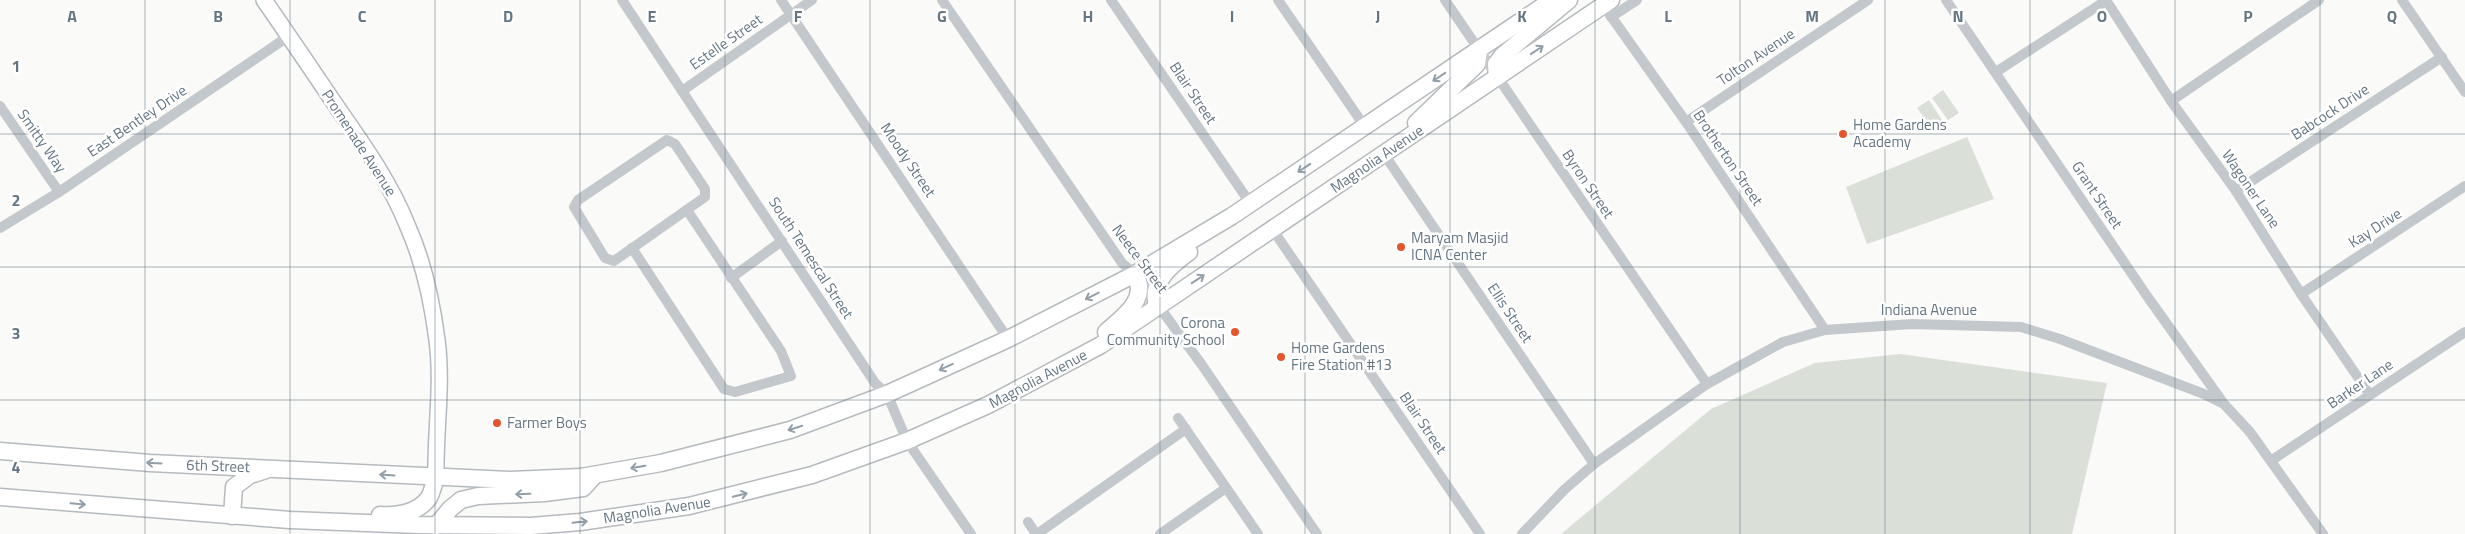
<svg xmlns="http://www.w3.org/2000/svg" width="2465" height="534" viewBox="0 0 2465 534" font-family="'Titillium Web',sans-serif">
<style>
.green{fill:#dadfd7}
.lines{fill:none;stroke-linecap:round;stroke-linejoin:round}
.secondary-casing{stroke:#b3babf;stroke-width:18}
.primary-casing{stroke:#b5babe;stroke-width:19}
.street{stroke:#c3c8cc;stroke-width:10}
.secondary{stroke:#fff;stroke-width:15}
.primary{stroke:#fff;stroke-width:16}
.oneway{stroke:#939fa8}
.grid{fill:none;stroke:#657683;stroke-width:1;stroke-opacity:0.55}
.poi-dot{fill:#e4572e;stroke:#fff;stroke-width:2}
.labels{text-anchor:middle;stroke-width:5;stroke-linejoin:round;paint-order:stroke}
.street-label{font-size:15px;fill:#657683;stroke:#fff}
.poi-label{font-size:15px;fill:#657683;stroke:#fff;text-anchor:start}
.grid-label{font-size:16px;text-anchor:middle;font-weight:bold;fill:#657683;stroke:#fff;stroke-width:5;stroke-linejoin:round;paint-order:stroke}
</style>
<rect width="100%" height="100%" fill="#fafaf8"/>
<g class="green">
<path d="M1943,90L1959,113L1948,120L1932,98Z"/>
<path d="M1929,100L1944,123L1933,130L1917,108Z"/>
<path d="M1967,137L1994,199L1867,244L1846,187Z"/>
<path d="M1900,354L2107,383L2072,534H1561L1711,409L1815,363Z"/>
</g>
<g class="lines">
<defs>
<path id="secondary" d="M264,0C289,36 314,73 339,110C365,147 391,184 408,227C424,263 432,301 437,340C443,386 435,431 436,476"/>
<g id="primary">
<path d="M1497,77L1496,64L1502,56L1569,0"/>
<path d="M1416,123L1477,64L1479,50"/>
<path d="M1157,306C1150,282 1171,265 1189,252"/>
<path d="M1106,332C1124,316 1149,299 1135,274"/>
<path d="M0,451L150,463L510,480L581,477L661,463L790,430L887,394L1008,339L1135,274L1232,216L1552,0"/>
<path d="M0,497L290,520L419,525L531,526L580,522L689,506L812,475L907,441L988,405L1101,345L1611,0"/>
<path d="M380,515C397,516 416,514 428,499C432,494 434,483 436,476"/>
<path d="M232,516L234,487L250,475L266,470"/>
<path d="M436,526L450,509L461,500L478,496L544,493L583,488L594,476"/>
</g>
</defs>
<use href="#secondary" class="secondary-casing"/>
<use href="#primary" class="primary-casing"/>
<g class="street">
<path d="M622,0L875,383L887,394L907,441L971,534"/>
<path d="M781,0L1008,339"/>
<path d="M942,0L1122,263L1135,274L1202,365L1317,534"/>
<path d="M1111,0L1250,203"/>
<path d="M1278,0L1365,127"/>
<path d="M1445,0L1707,384"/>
<path d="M1946,0L2147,296L2224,404"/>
<path d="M2106,0L2171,101L2236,191L2301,294L2370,395"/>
<path d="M2402,0L2465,92"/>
<path d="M1603,5L1686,122L1825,330"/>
<path d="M1611,17L1637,0"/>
<path d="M1996,72L2107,0"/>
<path d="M682,91L812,0"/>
<path d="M2171,101L2319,0"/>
<path d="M0,106L59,192"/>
<path d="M1686,122L1868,0"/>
<path d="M667,140L675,144L705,189V197L614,261L605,258L574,207L578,200Z"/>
<path d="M1384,154L1594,464"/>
<path d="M2236,191L2442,57"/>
<path d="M0,228L59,192L289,36"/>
<path d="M1273,230L1480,534"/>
<path d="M632,248L724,389L735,392L791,376L781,351L687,210"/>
<path d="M731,278L782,241"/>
<path d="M2301,294L2465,186"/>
<path d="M1178,418L1258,534"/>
<path d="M2272,460L2465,332"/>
<path d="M1028,522L1036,534"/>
<path d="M1037,534L1186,429"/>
<path d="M1160,534L1226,488"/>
<path d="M1522,534L1564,490L1594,464L1707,384L1783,342L1825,330L1912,324L2021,327L2060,339L2204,394L2224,404L2250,432L2323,534"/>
</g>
<use href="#secondary" class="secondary"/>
<use href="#primary" class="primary"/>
</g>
<defs><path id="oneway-shaft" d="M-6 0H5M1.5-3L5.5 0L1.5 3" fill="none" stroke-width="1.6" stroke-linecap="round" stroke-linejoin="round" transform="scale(1.25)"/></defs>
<g class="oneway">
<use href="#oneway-shaft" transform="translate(1537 50) rotate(-34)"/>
<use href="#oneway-shaft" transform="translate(1439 77) rotate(146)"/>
<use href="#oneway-shaft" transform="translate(1304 168) rotate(146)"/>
<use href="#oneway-shaft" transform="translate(1198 279) rotate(-33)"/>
<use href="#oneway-shaft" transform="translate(1092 296) rotate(153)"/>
<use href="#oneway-shaft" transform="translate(946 367) rotate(155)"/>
<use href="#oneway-shaft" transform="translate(795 428) rotate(162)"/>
<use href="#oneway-shaft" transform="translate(154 463) rotate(-177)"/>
<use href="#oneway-shaft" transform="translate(638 467) rotate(170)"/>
<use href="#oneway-shaft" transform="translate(387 475) rotate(-176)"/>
<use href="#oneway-shaft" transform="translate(523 494) rotate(178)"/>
<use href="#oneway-shaft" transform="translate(740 495) rotate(-13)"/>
<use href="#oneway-shaft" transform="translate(78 504) rotate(5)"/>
<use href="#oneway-shaft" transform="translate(580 522) rotate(-6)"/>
</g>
<path class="grid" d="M145,0V534M290,0V534M435,0V534M580,0V534M725,0V534M870,0V534M1015,0V534M1160,0V534M1305,0V534M1450,0V534M1595,0V534M1740,0V534M1885,0V534M2030,0V534M2175,0V534M2320,0V534M0,134H2465M0,267H2465M0,400H2465"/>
<g class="poi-dot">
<circle cx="1843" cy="134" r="5"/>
<circle cx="1401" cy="247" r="5"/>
<circle cx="1235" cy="332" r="5"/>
<circle cx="1281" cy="357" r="5"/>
<circle cx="497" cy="423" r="5"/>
</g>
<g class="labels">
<g class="street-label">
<text transform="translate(726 42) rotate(-35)" y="5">Estelle Street</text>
<text transform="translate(1756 57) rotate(-34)" y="5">Tolton Avenue</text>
<text transform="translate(1193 93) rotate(56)" y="5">Blair Street</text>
<text transform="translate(2330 112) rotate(-33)" y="5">Babcock Drive</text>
<text transform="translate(137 121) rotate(-34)" y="5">East Bentley Drive</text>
<text transform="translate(42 141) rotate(55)" y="5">Smitty Way</text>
<text transform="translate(359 143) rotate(57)" y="5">Promenade Avenue</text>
<text transform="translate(1728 158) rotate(56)" y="5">Brotherton Street</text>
<text transform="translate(1377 159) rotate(-34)" y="5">Magnolia Avenue</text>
<text transform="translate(908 160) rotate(56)" y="5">Moody Street</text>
<text transform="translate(1588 184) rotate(56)" y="5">Byron Street</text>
<text transform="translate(2251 189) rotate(56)" y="5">Wagoner Lane</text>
<text transform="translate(2097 195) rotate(56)" y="5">Grant Street</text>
<text transform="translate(2375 228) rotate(-33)" y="5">Kay Drive</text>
<text transform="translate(811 258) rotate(57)" y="5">South Temescal Street</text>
<text transform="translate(1140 259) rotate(53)" y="5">Neece Street</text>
<text x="1929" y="315">Indiana Avenue</text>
<text transform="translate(1510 313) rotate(56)" y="5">Ellis Street</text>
<text transform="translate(1038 379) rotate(-28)" y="5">Magnolia Avenue</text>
<text transform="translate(2360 384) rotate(-34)" y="5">Barker Lane</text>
<text transform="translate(1423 423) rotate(56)" y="5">Blair Street</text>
<text transform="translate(218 466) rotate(2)" y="5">6th Street</text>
<text transform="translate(657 510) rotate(-9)" y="5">Magnolia Avenue</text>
</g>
<g class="poi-label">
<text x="1853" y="130">Home Gardens<tspan x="1853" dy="17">Academy</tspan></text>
<text x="1411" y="243">Maryam Masjid<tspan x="1411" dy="17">ICNA Center</tspan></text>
<text x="1225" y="328" text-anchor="end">Corona<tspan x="1225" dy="17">Community School</tspan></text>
<text x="1291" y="353">Home Gardens<tspan x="1291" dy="17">Fire Station #13</tspan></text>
<text x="507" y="428">Farmer Boys</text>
</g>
</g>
<g class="grid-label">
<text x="72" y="22">A</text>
<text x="218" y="22">B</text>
<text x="362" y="22">C</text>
<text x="508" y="22">D</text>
<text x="652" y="22">E</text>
<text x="798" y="22">F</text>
<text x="942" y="22">G</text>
<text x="1088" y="22">H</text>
<text x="1232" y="22">I</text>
<text x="1378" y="22">J</text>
<text x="1522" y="22">K</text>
<text x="1668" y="22">L</text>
<text x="1812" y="22">M</text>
<text x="1958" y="22">N</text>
<text x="2102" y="22">O</text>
<text x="2248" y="22">P</text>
<text x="2392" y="22">Q</text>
<text x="16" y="72">1</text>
<text x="16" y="206">2</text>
<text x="16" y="339">3</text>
<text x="16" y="473">4</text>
</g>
</svg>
